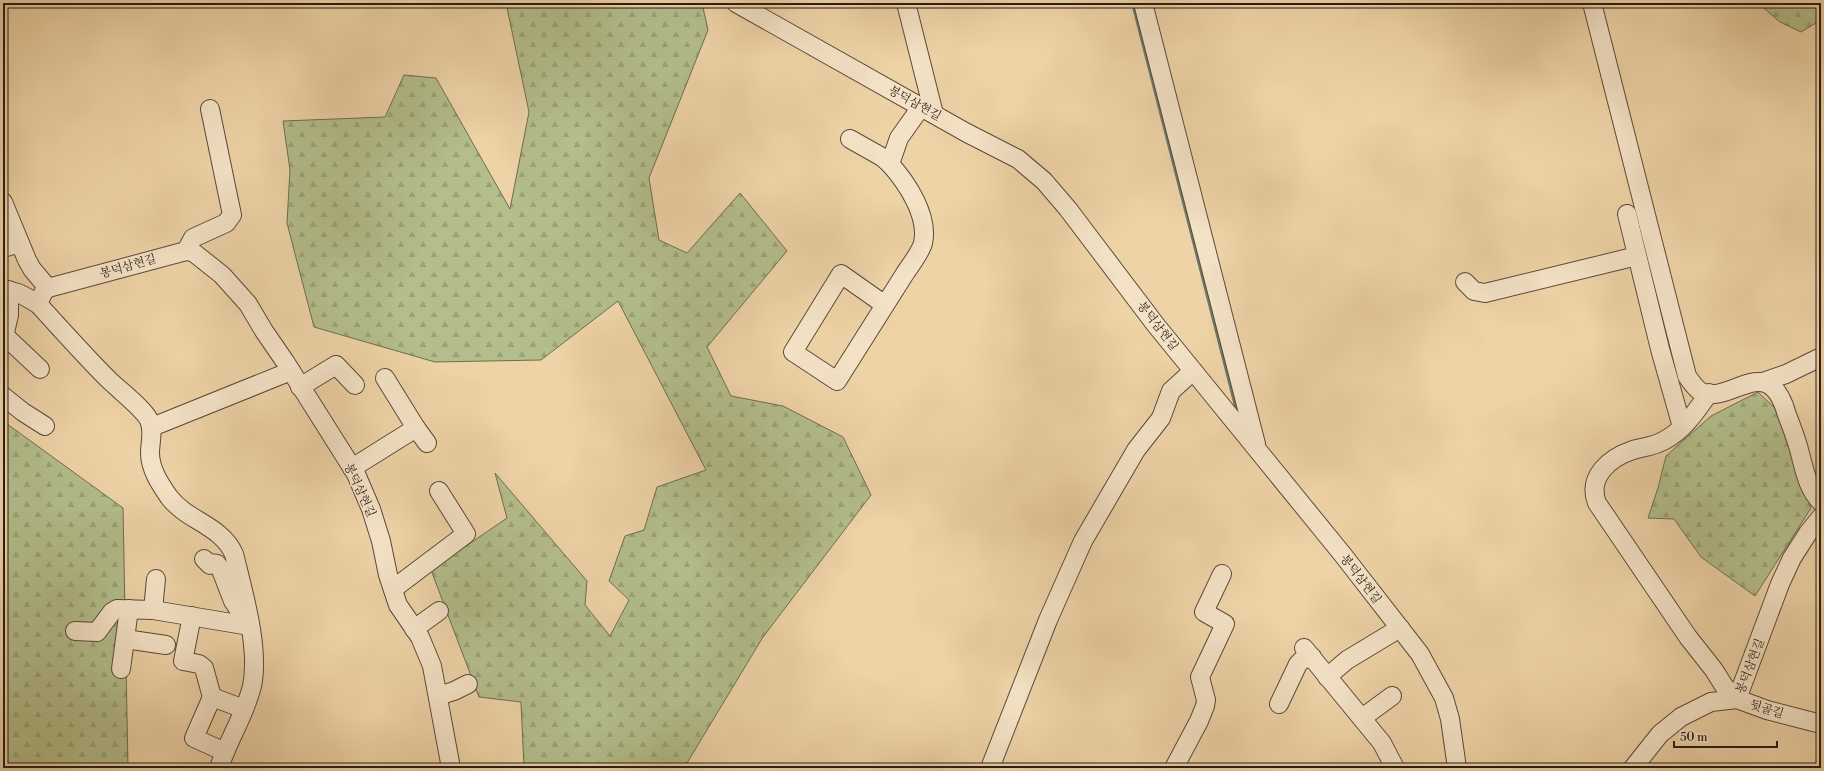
<svg xmlns="http://www.w3.org/2000/svg" width="1824" height="771" viewBox="0 0 1824 771" font-family="'Libre Bodoni','Noto Serif KR',serif">
<style>
.forest{fill:url(#forest-firs);stroke:#6e6d50}
.lines{fill:none;stroke-linecap:round;stroke-linejoin:round}
.stream{stroke:#6c7a6c;stroke-width:4}
.minor-casing{stroke:#5a4a3a;stroke-width:20}
.minor{stroke:#f4e2c6;stroke-width:18}
.labels{text-anchor:middle;stroke-width:3;stroke-linejoin:round;paint-order:stroke}
.street-label{font-size:12px;fill:#281c16;stroke:#f4e2c6}
</style>
<defs>
<pattern id="forest-firs" width="22" height="20" patternUnits="userSpaceOnUse"><rect width="22" height="20" fill="#b3be8b"/><path d="M5 1l3.5 6h-7zM16 11l3.5 6h-7z" fill="#9aa377"/></pattern>
</defs>
<rect width="100%" height="100%" fill="#eed3a7"/>
<filter id="stains"><feTurbulence type="fractalNoise" baseFrequency=".005" numOctaves="4"/><feColorMatrix values="0 0 0 0 .2 0 0 0 0 .09 0 0 0 0 .02 0 0 0 .5 -.17"/></filter>
<radialGradient id="worn" r=".72"><stop offset=".6" stop-color="#630" stop-opacity="0"/><stop offset="1" stop-color="#630" stop-opacity=".3"/></radialGradient>
<g class="forest">
<path d="M506,3H702L708,30L649,178L659,240L687,253L740,193L787,251L707,347L731,396L783,406L843,437L871,495L763,637L684,768H524L521,702L479,697L431,570L507,518L495,473L587,581L585,605L610,636L629,600L609,581L625,536L644,530L657,487L706,470L618,301L541,360L435,362L314,327L287,223L290,170L283,121L385,117L404,75L436,78L510,209L529,112Z"/>
<path d="M1758,3H1821V20L1801,32L1780,22Z"/>
<path d="M1758,392L1777,410L1811,508L1755,596L1701,557L1674,519L1648,518L1658,488L1666,456L1711,416Z"/>
<path d="M3,421L123,508L128,768H3Z"/>
</g>
<g class="lines">
<path class="stream" d="M1133,3L1237,410"/>
<defs>
<g id="minor">
<path d="M736,3L967,133L1018,159L1044,181L1068,209L1155,324L1343,555L1420,654L1444,698L1450,719L1457,768"/>
<path d="M906,3L934,114"/>
<path d="M1143,3L1256,444"/>
<path d="M1592,3L1687,376C1691,382 1695,388 1701,392C1721,403 1753,371 1771,386C1780,393 1784,404 1787,415C1791,425 1795,436 1798,446C1804,466 1806,487 1821,502"/>
<path d="M850,139L882,157L890,164"/>
<path d="M3,202L27,260L32,269L48,288"/>
<path d="M1627,214L1660,349L1682,427"/>
<path d="M3,248L20,243"/>
<path d="M186,251L193,238L226,223L232,215L210,109"/>
<path d="M1465,282L1474,291L1485,293L1637,256"/>
<path d="M3,291C16,289 27,298 38,304"/>
<path d="M885,305L841,274L793,352L837,381C859,346 882,310 904,275C909,267 921,252 923,243C929,216 907,183 890,164L899,138L921,107"/>
<path d="M5,336L40,369"/>
<path d="M3,341L9,315V290"/>
<path d="M1763,382L1786,374L1821,357"/>
<path d="M300,387L336,365L355,385"/>
<path d="M1709,393C1697,410 1684,430 1665,440C1655,446 1644,447 1633,450C1609,458 1587,477 1597,503L1688,637L1714,670L1724,686L1737,699L1767,710L1821,724"/>
<path d="M3,396L23,412L45,426"/>
<path d="M152,427L291,371"/>
<path d="M416,428L427,443"/>
<path d="M352,468L416,428L385,378"/>
<path d="M204,559L210,565L209,563L217,564L221,570L233,601L247,622"/>
<path d="M393,589L466,534L439,491"/>
<path d="M153,610L156,579"/>
<path d="M192,616L183,661L199,664L204,668L212,697L244,709"/>
<path d="M414,629L439,611"/>
<path d="M75,631L97,632L112,612L117,609L153,610L250,626"/>
<path d="M125,639L166,645"/>
<path d="M1304,648L1382,743L1395,768"/>
<path d="M121,669L129,609"/>
<path d="M1327,677L1347,660L1400,628"/>
<path d="M438,696L454,691L468,684"/>
<path d="M212,697L194,738L225,752"/>
<path d="M1279,704L1298,664L1302,660L1312,657"/>
<path d="M1362,718L1392,696"/>
<path d="M219,768C228,740 245,715 252,686C260,648 243,591 234,554C221,525 187,521 169,497C160,484 150,469 150,453C150,442 154,431 149,420C143,408 119,390 108,379C84,355 61,329 38,304L44,291L48,288L186,251L193,252L222,275L248,304L264,331L286,363L356,474L371,509L381,541L388,575L398,605L420,637L432,666L451,768"/>
<path d="M990,768L1048,620L1083,541L1136,450L1161,418L1171,391L1193,371"/>
<path d="M1174,768L1199,721L1205,706L1206,700L1200,677L1225,624L1204,612L1222,574"/>
<path d="M1633,768L1660,734L1681,717L1711,702L1737,699L1780,584L1792,558L1808,533L1821,517"/>
</g>
</defs>
<use href="#minor" class="minor-casing"/>
<use href="#minor" class="minor"/>
</g>
<g class="labels">
<g class="street-label">
<text transform="translate(915 103) rotate(29)" y="4">봉덕삼현길</text>
<text transform="translate(128 266) rotate(-16)" y="4">봉덕삼현길</text>
<text transform="translate(1158 326) rotate(52)" y="4">봉덕삼현길</text>
<text transform="translate(360 490) rotate(65)" y="4">봉덕삼현길</text>
<text transform="translate(1361 579) rotate(52)" y="4">봉덕삼현길</text>
<text transform="translate(1750 666) rotate(-69)" y="4">봉덕삼현길</text>
<text transform="translate(1767 709) rotate(17)" y="4">뒷골길</text>
</g>
</g>
<rect width="1824" height="771" fill="none" stroke="#eed3a7" stroke-width="16"/>
<rect x="4" y="4" width="1816" height="763" fill="none" stroke="#281c16" stroke-width="2"/>
<rect x="8" y="8" width="1808" height="755" fill="none" stroke="#281c16"/>
<path d="M1674 741v6h103v-6" fill="none" stroke="#281c16" stroke-width="2"/>
<text x="1680" y="741" font-size="12" fill="#281c16" stroke="#f4e2c6" stroke-width="3" paint-order="stroke">50 m</text>
<rect width="100%" height="100%" filter="url(#stains)"/>
<rect width="100%" height="100%" fill="url(#worn)"/>
</svg>
